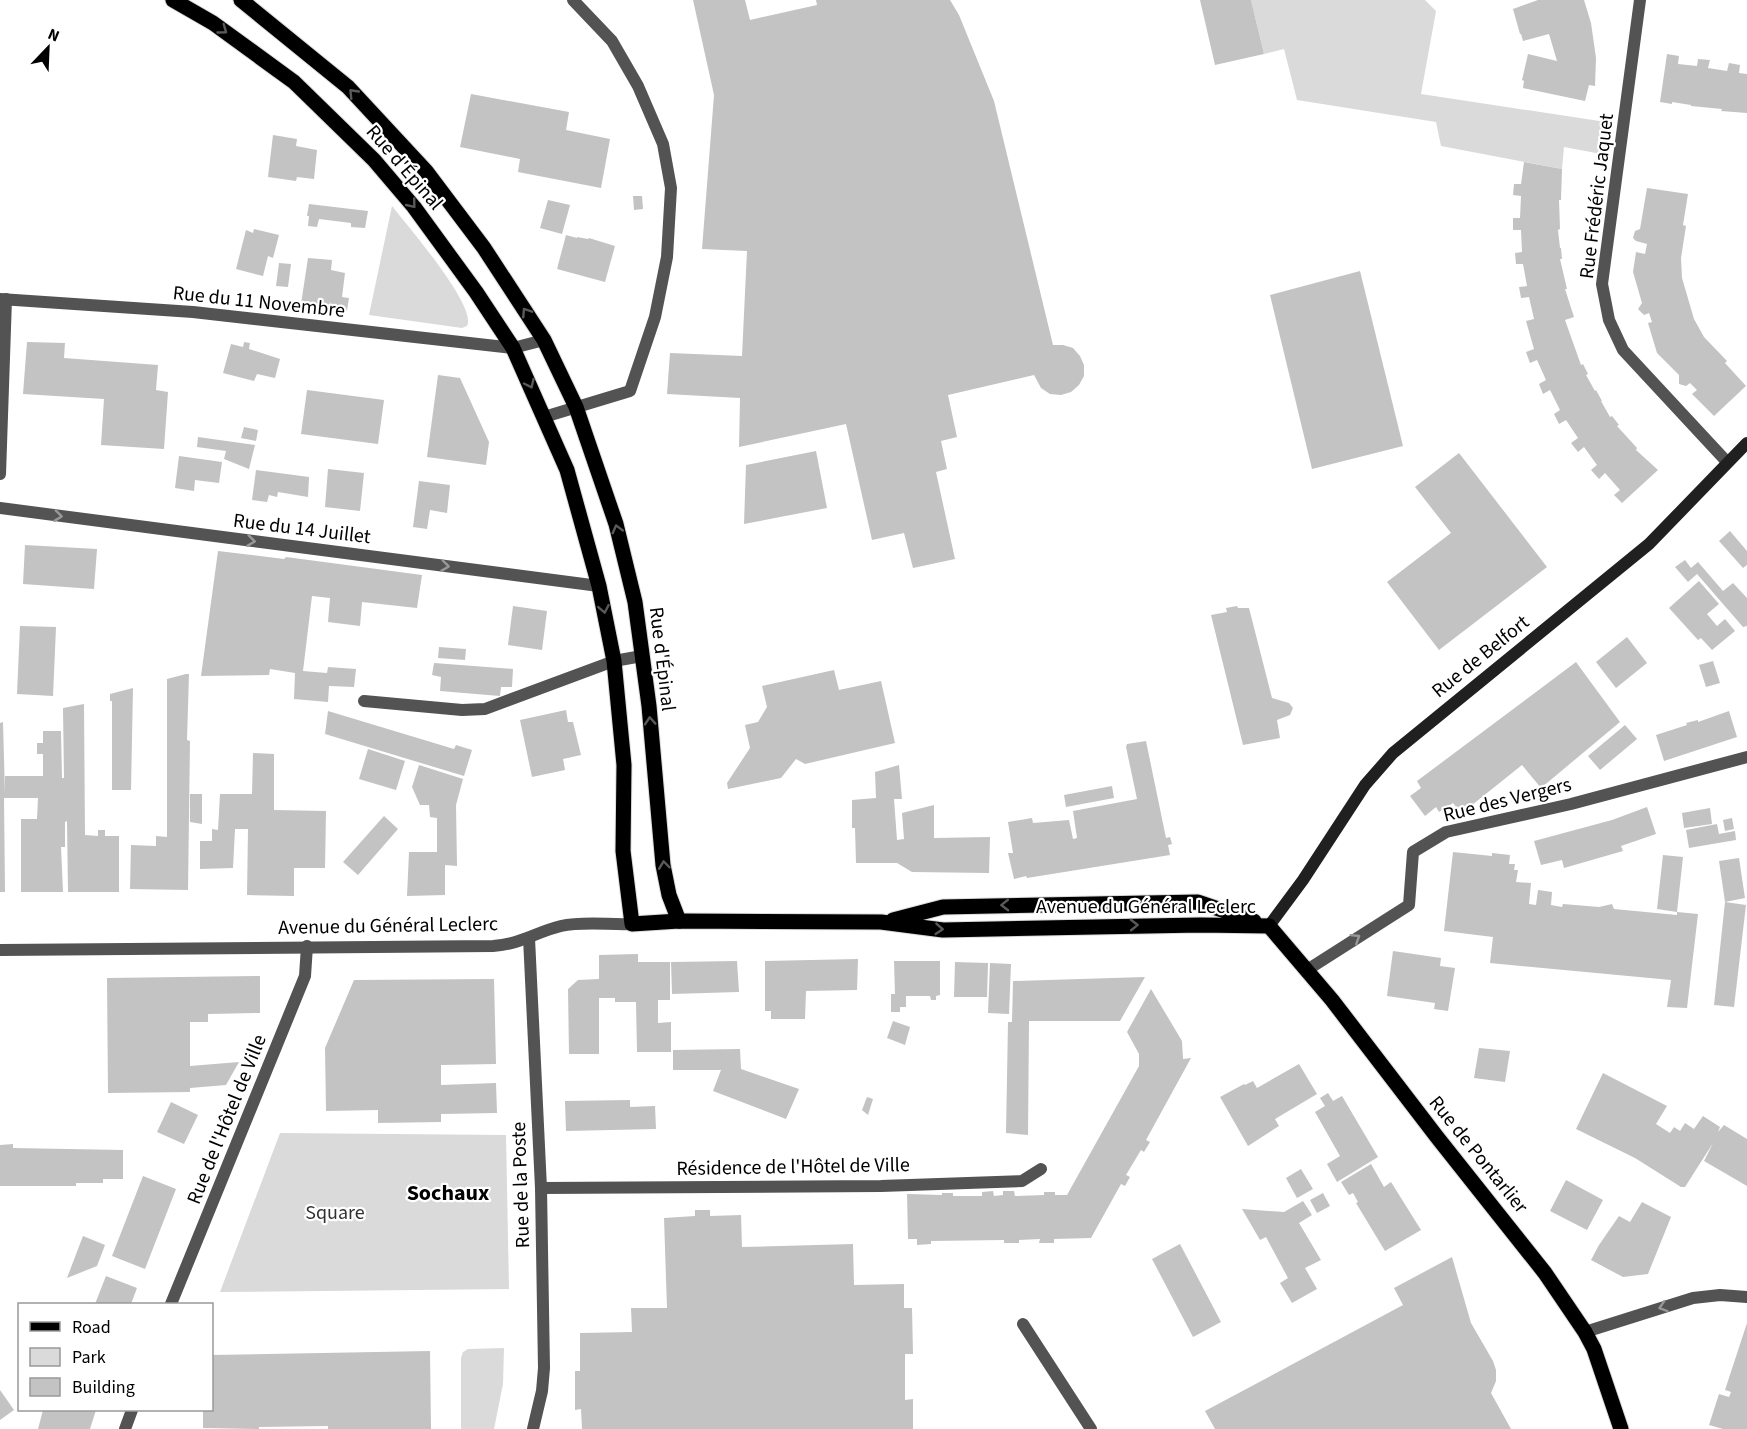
<svg xmlns="http://www.w3.org/2000/svg" width="1747" height="1429" viewBox="0 0 1747 1429" font-family="'Source Sans 3',sans-serif">
<style>
.green{fill:#dadada}
.building{fill:#c3c3c3}
.lines{fill:none;stroke-linecap:round;stroke-linejoin:round}
.primary-casing{stroke:#dbdbdb;stroke-width:17}
.minor{stroke:#535353;stroke-width:12}
.secondary{stroke:#202020;stroke-width:12}
.primary{stroke:#000;stroke-width:15}
.oneway{stroke:#595959}
.oneway2{stroke:#989898}
.labels{text-anchor:middle;stroke-width:4.5;stroke-linejoin:round;paint-order:stroke}
.street-label{font-size:20px;fill:#000;stroke:#fff}
.park-label{font-size:20px;fill:#313131;stroke:#fff}
.quarter-label{font-size:22px;font-weight:bold;fill:#000;stroke:#fff}
</style>
<rect width="100%" height="100%" fill="#fff"/>
<g class="green">
<path d="M1251,0H1425L1436,11L1421,94L1606,122L1601,154L1564,147L1562,169L1441,146L1436,122L1297,100L1284,49L1264,54Z"/>
<path d="M392,206C406,224 478,307 467,326L462,328L369,315Z"/>
<path d="M280,1133L506,1135L509,1289L220,1292Z"/>
<path d="M504,1348L503,1384L494,1429H461V1358L463,1352L468,1349Z"/>
</g>
<g class="building">
<path d="M693,0H745L750,20L817,5L816,0H950L959,15L994,101L1053,345H1063L1073,348L1080,356L1084,365V376L1079,385L1071,392L1061,395L1050,394L1041,388L1034,375L948,395L957,437L941,441L947,469L936,472L955,559L913,568L904,533L872,540L846,424L739,447L740,398L667,394L670,353L742,356L747,251L702,249L714,95Z"/>
<path d="M1200,0H1251L1264,54L1215,65Z"/>
<path d="M1538,0H1584L1591,23L1596,58L1595,86L1589,85L1585,101L1523,88L1524,81L1522,80L1528,54L1557,61L1549,34L1523,41L1521,34H1520L1513,9Z"/>
<path d="M1667,54L1679,56L1678,64L1697,66L1698,59L1710,60L1708,68L1727,71L1729,63L1740,65L1739,73L1747,74V113L1721,111L1722,109L1691,106V105L1672,102V104L1660,102Z"/>
<path d="M471,94L569,112L566,130L610,139L601,188L518,172L520,159L460,147Z"/>
<path d="M273,135L297,139L296,146L317,150L314,179L297,177L296,181L268,177Z"/>
<path d="M1524,162L1562,169L1561,200H1559L1560,229L1558,230L1560,248H1561L1562,259H1560L1567,289H1565L1574,317L1565,320L1581,365L1583,364L1588,374L1586,375L1595,391L1596,390L1602,401H1601L1610,417L1612,416L1619,425L1617,426L1637,448L1636,450L1658,470L1622,503L1614,495L1620,490L1605,473L1599,479L1591,470L1597,465L1584,447L1578,452L1571,443L1578,438L1566,420L1559,424L1554,414L1560,410L1550,390L1543,394L1539,384L1546,380L1537,360L1530,363L1526,352L1534,349L1526,321L1534,319L1529,297L1521,298L1519,287L1527,286L1523,264H1516L1515,253L1522,252L1521,230H1513V218H1520L1521,196L1513,195L1514,184H1521Z"/>
<path d="M1647,188L1688,194L1683,225L1686,226L1681,258L1682,278L1694,319L1704,337L1727,361L1725,363L1746,386L1714,416L1692,394L1697,390L1690,383L1686,386L1679,384V375L1657,353L1648,323L1652,322L1649,313L1644,315L1638,309L1642,303L1633,272L1636,252L1645,254L1647,244L1636,241L1633,238L1635,231L1640,229Z"/>
<path d="M633,196H642L643,209L634,210Z"/>
<path d="M548,200L570,205L562,234L540,228Z"/>
<path d="M309,204L368,211L365,228L351,227V223L319,219L317,227L308,226L309,216H307Z"/>
<path d="M254,229L279,235L273,258L268,256L263,276L236,269L246,230L253,233Z"/>
<path d="M566,235L577,238V237L588,239L589,238L615,246L605,282L557,269Z"/>
<path d="M308,258L332,260L331,270L345,273L342,297L349,298L347,311L301,304Z"/>
<path d="M279,263L291,264L288,287L276,286Z"/>
<path d="M1360,271L1403,446L1312,469L1270,295Z"/>
<path d="M27,342L65,343L64,358L158,365L156,390L168,392L164,449L101,445L104,399L23,394Z"/>
<path d="M244,342L250,343L249,349L280,359L275,378L257,374L254,381L223,373L231,344L243,347Z"/>
<path d="M438,375L460,378L489,442L486,465L427,457Z"/>
<path d="M307,390L384,400L378,444L301,434Z"/>
<path d="M244,427L258,430L256,441L241,438Z"/>
<path d="M198,437L255,445L249,469L224,459L226,451L197,447Z"/>
<path d="M816,451L827,508L744,524L746,465Z"/>
<path d="M1459,453L1547,567L1439,650L1387,582L1451,533L1415,487Z"/>
<path d="M179,456L222,462L219,483L195,480L194,491L175,488Z"/>
<path d="M328,469L364,473L360,511L325,507Z"/>
<path d="M256,470L309,477L308,497L278,492L277,497L269,495L267,502L252,500Z"/>
<path d="M419,481L450,485L447,513L430,510L427,529L413,527Z"/>
<path d="M1730,531L1747,551V565L1743,568L1719,541Z"/>
<path d="M25,545L97,549L94,589L23,584Z"/>
<path d="M218,551L284,559L286,557L422,575L417,608L362,602L360,626L328,622L330,598L312,596L303,671L327,673L328,667L356,669L354,687L329,686L328,702L294,699L295,673L270,669L269,675L201,676Z"/>
<path d="M1685,560L1691,568L1698,562L1723,591L1733,583L1747,598V626L1743,627L1697,574L1688,582L1675,567Z"/>
<path d="M1699,581L1719,604L1707,614L1717,626L1725,619L1735,631L1712,650L1701,638L1698,640L1669,608Z"/>
<path d="M513,606L547,611L542,650L508,645Z"/>
<path d="M1237,606L1238,608H1249L1272,698L1289,703L1293,708L1290,715L1277,720L1280,738L1243,745L1211,615L1227,612L1226,608Z"/>
<path d="M20,626L56,627L53,696L17,694Z"/>
<path d="M1627,637L1647,663L1616,688L1596,662Z"/>
<path d="M439,647L466,649L465,660L438,658Z"/>
<path d="M1713,661L1720,683L1706,687L1699,665Z"/>
<path d="M1576,662L1620,722L1541,788L1522,765L1472,805L1457,808L1453,803L1439,812L1436,807L1425,816L1410,796L1421,788L1417,781Z"/>
<path d="M434,663L513,669L512,687H501L500,696L440,691L441,677L432,675Z"/>
<path d="M834,670L839,690L881,681L895,743L805,764L796,759L781,778L728,789L727,783L750,748L745,725L758,722L767,707L762,686Z"/>
<path d="M186,674H189L187,740L190,741L188,890L130,889L131,845L156,846V836L167,837V679Z"/>
<path d="M133,688L131,790H112V701H110V694Z"/>
<path d="M84,704L85,835L98,836V830H105V836H119V892H68L67,821L65,822V847H61L63,892H21V819H37L38,798H4L5,892H0V723L3,722L5,795V776H43V754H37V743H43V731H61L62,778H64L63,708Z"/>
<path d="M566,710L568,722H573L581,755L563,759L565,770L532,777L520,720Z"/>
<path d="M328,711L454,749L456,745L472,750L464,776L325,734Z"/>
<path d="M1729,711L1737,737L1664,761L1656,735L1687,725L1686,723L1698,720V722Z"/>
<path d="M1625,725L1637,739L1600,770L1588,756Z"/>
<path d="M1146,741L1166,838L1170,837L1172,844L1168,845L1170,855L1027,878L1026,876L1014,879L1008,853H1013L1008,822L1032,818L1033,823L1069,820L1073,839L1077,838L1073,811L1137,799L1126,747L1127,744Z"/>
<path d="M368,749L405,761L396,790L359,779Z"/>
<path d="M253,753L274,754V810L326,811L325,868H294V896L247,895L248,829H235L233,868L200,869V841H212V829L218,830L220,794H252Z"/>
<path d="M419,765L463,779L456,805L457,866L445,865V895L407,896L409,852H437V818L430,817L429,805H420L412,787Z"/>
<path d="M899,765L902,799H894L897,840L904,839L902,813L934,805V838L990,837L989,873L912,872L897,863H856L855,828H852V800L876,798L875,772Z"/>
<path d="M1112,786L1114,798L1066,807L1064,795Z"/>
<path d="M190,794H202V824L190,822Z"/>
<path d="M1647,807L1656,834L1621,846L1623,851L1564,868L1562,860L1541,865L1534,841L1612,820Z"/>
<path d="M1710,808L1712,824L1684,828L1682,813Z"/>
<path d="M384,816L398,829L358,875L343,862Z"/>
<path d="M1732,818L1734,829L1725,831L1723,820Z"/>
<path d="M1717,824L1719,834L1735,831L1736,840L1689,848L1686,830Z"/>
<path d="M1453,852L1492,856V853L1510,855L1509,864H1515L1514,870H1518L1516,882L1531,883L1529,904L1536,905L1538,890L1552,892L1551,905L1562,907L1563,904L1599,907L1612,904L1614,909L1677,915V912L1698,914L1687,1008L1667,1007L1671,980L1490,963L1493,937L1444,931Z"/>
<path d="M1663,855L1683,857L1677,912L1657,909Z"/>
<path d="M1739,858L1745,898L1725,902L1719,861Z"/>
<path d="M1725,902L1746,905L1734,1007L1714,1005Z"/>
<path d="M1393,951L1441,958L1440,966L1455,968L1448,1011L1434,1009L1435,1003L1387,996Z"/>
<path d="M638,954V962H670V1000H658V1023L671,1022V1052H637L636,1002H615V998H599V1054H569L568,989L578,980L599,979V955Z"/>
<path d="M858,959L857,990L806,991L805,1019H771V1011H765V961Z"/>
<path d="M737,961L739,992L672,994L671,962Z"/>
<path d="M894,961H940V995L936,996V1000H931L930,996H906V1007H900V1012H891V994H895Z"/>
<path d="M955,962L988,963L987,997H954Z"/>
<path d="M990,963L1011,964L1009,1014L988,1013Z"/>
<path d="M260,976V1013L208,1014V1022H190V1066L239,1062L226,1085L190,1088V1092L108,1093L107,978Z"/>
<path d="M1145,977L1120,1021H1029L1028,1135L1006,1133L1008,1022H1012L1013,981Z"/>
<path d="M494,979L496,1064L441,1065V1085L496,1083L497,1113L441,1114V1122L378,1123V1110L326,1111L325,1048L354,980Z"/>
<path d="M1151,989L1182,1041L1183,1059L1191,1058L1146,1140L1150,1142L1144,1152L1141,1150L1126,1175L1130,1177L1125,1186L1121,1184L1091,1238L1054,1239V1243H1039L1040,1239L1019,1240V1243H1004V1240L931,1241V1244L917,1245V1239H908L907,1194L942,1195V1193H953V1196H982V1192L993,1191L994,1196L1003,1195V1191H1014L1015,1196L1044,1195V1192H1055V1195H1067L1139,1066V1054L1127,1032Z"/>
<path d="M893,1021L910,1027L905,1045L887,1038Z"/>
<path d="M1479,1048L1510,1051L1505,1082L1474,1078Z"/>
<path d="M740,1049L741,1069L799,1089L786,1119L713,1091L721,1070H673V1050Z"/>
<path d="M1299,1064L1317,1094L1275,1119L1279,1126L1248,1146L1220,1097L1244,1084L1245,1085L1253,1081L1257,1088Z"/>
<path d="M1603,1073L1667,1106L1656,1124L1670,1133L1674,1127L1680,1131L1685,1123L1694,1129L1703,1116L1720,1127L1718,1132L1724,1125L1747,1139V1186L1704,1161L1713,1143L1685,1187H1681L1635,1158L1576,1129Z"/>
<path d="M1328,1093L1333,1101L1342,1096L1378,1157L1337,1182L1327,1164L1340,1156L1315,1112L1325,1106L1320,1098Z"/>
<path d="M867,1097L873,1099L868,1115L862,1110Z"/>
<path d="M630,1100V1107L655,1106L656,1129L566,1131L565,1101Z"/>
<path d="M171,1102L198,1115L184,1144L157,1132Z"/>
<path d="M13,1144V1148L123,1150V1179H103V1183H76V1186H0V1145Z"/>
<path d="M1371,1164L1384,1187L1391,1182L1421,1230L1385,1251L1356,1203L1358,1202L1353,1193L1349,1195L1341,1182Z"/>
<path d="M1301,1169L1313,1189L1297,1198L1286,1178Z"/>
<path d="M143,1176L176,1189L145,1269L112,1256Z"/>
<path d="M1566,1180L1603,1200L1587,1230L1550,1211Z"/>
<path d="M1323,1193L1330,1206L1317,1213L1310,1200Z"/>
<path d="M1303,1201L1312,1215L1299,1223L1321,1260L1305,1268L1317,1289L1292,1303L1280,1283L1288,1278L1266,1237L1260,1240L1242,1209L1284,1212Z"/>
<path d="M1642,1202L1671,1217L1648,1274L1623,1277L1591,1260L1599,1245L1619,1216L1630,1222Z"/>
<path d="M695,1210H710V1216L741,1215L742,1247L853,1244L854,1285L904,1284V1308H912L913,1354H905V1400L913,1399V1429H582L581,1409L575,1410V1371H580V1333L632,1332L631,1308H667L664,1218L695,1216Z"/>
<path d="M83,1236L105,1245L97,1266L67,1278Z"/>
<path d="M1180,1244L1221,1322L1193,1337L1152,1259Z"/>
<path d="M1452,1257L1471,1323L1493,1361L1496,1370V1381L1491,1393L1511,1429H1215L1205,1411L1403,1305L1394,1288Z"/>
<path d="M106,1276L137,1288L131,1304H95Z"/>
<path d="M1747,1323V1429H1723L1709,1425L1719,1394L1729,1397L1731,1392L1725,1390Z"/>
<path d="M430,1351L431,1429H328V1426L259,1427V1429L203,1428V1410H212V1355Z"/>
<path d="M0,1390L14,1410L0,1420Z"/>
<path d="M43,1410H96L90,1429H38Z"/>
</g>
<g class="lines">
<defs>
<g id="primary">
<path d="M173,0L213,23L294,82L374,160L414,207L476,292L513,348L567,470L599,586L614,661L624,765L623,851L632,924L679,921L881,922L943,930L1200,925L1269,926"/>
<path d="M241,0L348,87L426,171L484,248L544,340L576,407L616,524L635,602L649,706L663,865L669,895L679,921"/>
<path d="M893,920L943,907L1198,902L1254,921"/>
<path d="M1269,926L1332,1000L1437,1137L1545,1273L1585,1332L1594,1349L1621,1429"/>
</g>
</defs>
<use href="#primary" class="primary-casing"/>
<g class="minor">
<path d="M1640,0L1602,284L1609,320L1623,350L1727,462"/>
<path d="M0,299L193,312L513,348L544,340"/>
<path d="M544,417L630,391L655,317L667,257L671,188L663,144L638,86L612,41L573,0"/>
<path d="M0,474L6,299"/>
<path d="M0,508L599,586"/>
<path d="M364,701L462,710L485,709L614,661L642,656"/>
<path d="M529,938L541,1188L544,1368L542,1391L533,1429"/>
<path d="M0,950L493,946C521,944 536,932 561,926C583,921 609,925 632,924"/>
<path d="M1307,970L1409,905L1413,852L1446,832L1571,804L1747,757"/>
<path d="M541,1188L881,1186L1022,1181L1041,1169"/>
<path d="M171,1304L305,976L307,946"/>
<path d="M1023,1324L1091,1429"/>
<path d="M1585,1332L1693,1298L1720,1295L1747,1297"/>
<path d="M125,1429L132,1410"/>
</g>
<path class="secondary" d="M1269,926L1303,880L1365,785L1393,753L1649,544L1747,443"/>
<use href="#primary" class="primary"/>
</g>
<defs><path id="oneway-chevron" d="M-2-3.5L2.5 0L-2 3.5" fill="none" stroke-width="1.6" stroke-linecap="round" stroke-linejoin="round" transform="scale(1.5)"/></defs>
<g class="oneway">
<use href="#oneway-chevron" transform="translate(223 30) rotate(36)"/>
<use href="#oneway-chevron" transform="translate(353 93) rotate(-134)"/>
<use href="#oneway-chevron" transform="translate(412 204) rotate(51)"/>
<use href="#oneway-chevron" transform="translate(526 312) rotate(-123)"/>
<use href="#oneway-chevron" transform="translate(530 384) rotate(65)"/>
<use href="#oneway-chevron" transform="translate(617 529) rotate(-105)"/>
<use href="#oneway-chevron" transform="translate(604 609) rotate(79)"/>
<use href="#oneway-chevron" transform="translate(650 721) rotate(-94)"/>
<use href="#oneway-chevron" transform="translate(664 865) rotate(-97)"/>
<use href="#oneway-chevron" transform="translate(1005 905) rotate(179)"/>
<use href="#oneway-chevron" transform="translate(1134 925) rotate(-1)"/>
<use href="#oneway-chevron" transform="translate(939 929) rotate(4)"/>
</g>
<g class="oneway2">
<use href="#oneway-chevron" transform="translate(58 516) rotate(7)"/>
<use href="#oneway-chevron" transform="translate(251 541) rotate(7)"/>
<use href="#oneway-chevron" transform="translate(445 566) rotate(7)"/>
<use href="#oneway-chevron" transform="translate(1356 938) rotate(-32)"/>
<use href="#oneway-chevron" transform="translate(1663 1307) rotate(162)"/>
</g>
<g class="labels">
<g class="street-label">
<text transform="translate(405 167) rotate(49)" y="7">Rue d'Épinal</text>
<text transform="translate(1596 196) rotate(-83)" y="7">Rue Frédéric Jaquet</text>
<text transform="translate(259 301) rotate(6)" y="7">Rue du 11 Novembre</text>
<text transform="translate(302 528) rotate(7)" y="7">Rue du 14 Juillet</text>
<text transform="translate(1480 656) rotate(-39)" y="7">Rue de Belfort</text>
<text transform="translate(663 659) rotate(83)" y="7">Rue d'Épinal</text>
<text transform="translate(1507 799) rotate(-14)" y="7">Rue des Vergers</text>
<text x="1146" y="913">Avenue du Général Leclerc</text>
<text transform="translate(388 925) rotate(-1)" y="7">Avenue du Général Leclerc</text>
<text transform="translate(226 1119) rotate(-68)" y="7">Rue de l'Hôtel de Ville</text>
<text transform="translate(1479 1154) rotate(51)" y="7">Rue de Pontarlier</text>
<text transform="translate(793 1166) rotate(-1)" y="7">Résidence de l'Hôtel de Ville</text>
<text transform="translate(520 1185) rotate(-92)" y="7">Rue de la Poste</text>
</g>
<g class="park-label">
<text x="335" y="1219">Square</text>
</g>
<g class="quarter-label">
<text x="448" y="1200">Sochaux</text>
</g>
</g>
<rect x="18" y="1303" width="195" height="108" fill="#ffffff" stroke="#999999" stroke-width="1.5"/>
<rect x="30" y="1322" width="30" height="9" fill="#000000" stroke="#999999" stroke-width="1.5"/>
<text x="72" y="1333" font-size="18" fill="#000000">Road</text>
<rect x="30" y="1348" width="30" height="18" fill="#dadada" stroke="#999999" stroke-width="1.5"/>
<text x="72" y="1363" font-size="18" fill="#000000">Park</text>
<rect x="30" y="1378" width="30" height="18" fill="#c3c3c3" stroke="#999999" stroke-width="1.5"/>
<text x="72" y="1393" font-size="18" fill="#000000">Building</text>
<g transform="translate(48 48) rotate(23)" stroke="#ffffff" stroke-width="4.5" paint-order="stroke">
<path d="M0-4.5L10 22L0 15L-10 22Z" fill="#000000"/>
<text y="-9" font-size="16" font-weight="bold" text-anchor="middle" fill="#000000">N</text>
</g>
</svg>
